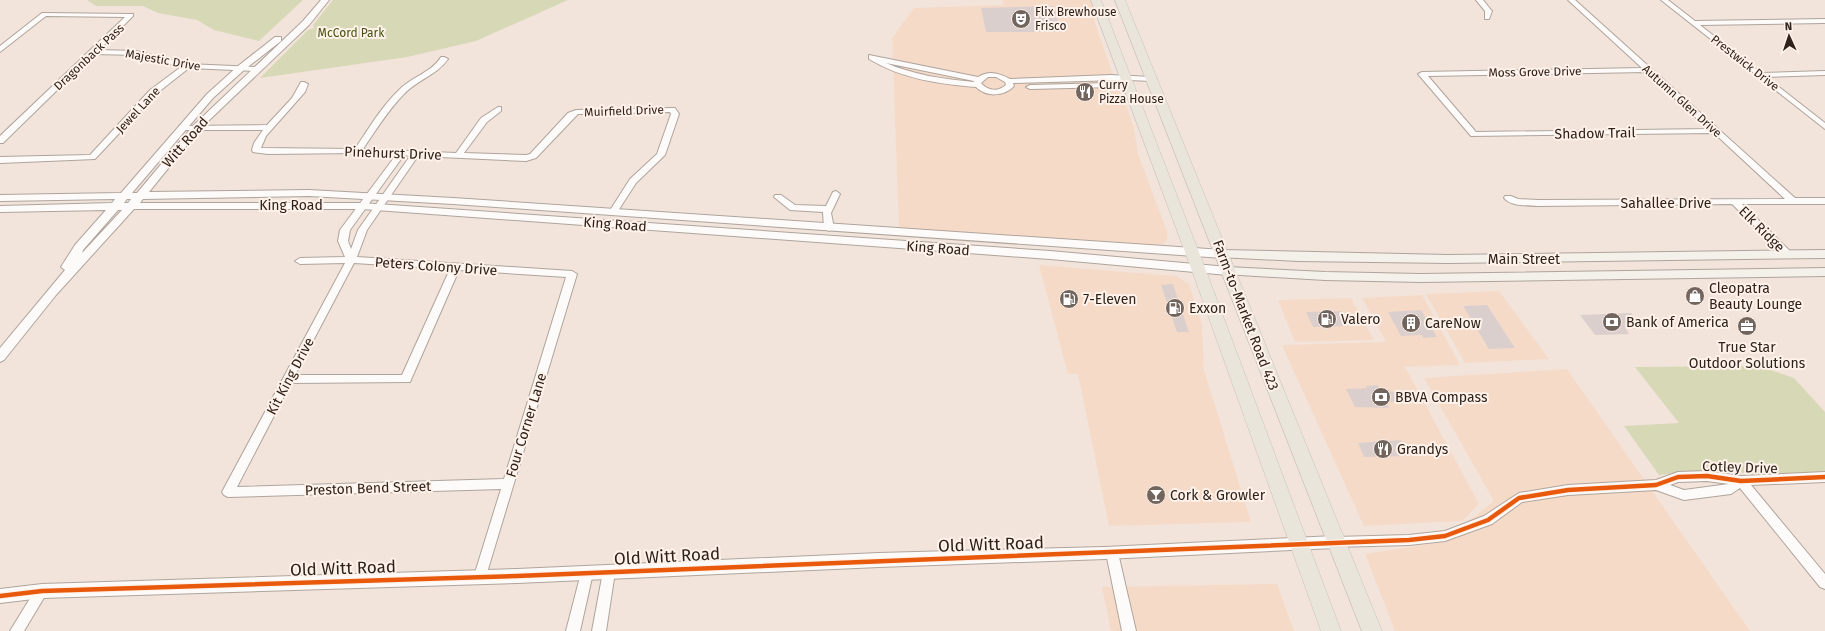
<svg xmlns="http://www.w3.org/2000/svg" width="1825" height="631" viewBox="0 0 1825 631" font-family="'Fira Sans',sans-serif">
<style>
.built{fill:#f6dac8}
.green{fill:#d7d8b6}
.building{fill:#dbcfce}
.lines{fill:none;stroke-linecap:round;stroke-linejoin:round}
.minor-casing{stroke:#afa49c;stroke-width:2}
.tertiary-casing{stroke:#afa49c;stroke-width:2}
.secondary-casing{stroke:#afa49c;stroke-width:2}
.primary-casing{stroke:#c8c1bc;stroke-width:1}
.minor{fill:#fdfbfa;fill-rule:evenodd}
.tertiary{fill:#fdfbfa;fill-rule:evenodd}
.secondary{fill:#f4f0ea;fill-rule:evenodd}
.primary{fill:#eae5db;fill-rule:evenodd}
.cycleway-casing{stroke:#fff2ea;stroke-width:7}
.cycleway{stroke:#e8590c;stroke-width:4.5}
.labels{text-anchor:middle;stroke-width:4;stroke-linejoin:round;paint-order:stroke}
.far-poi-label{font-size:12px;fill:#2d211a;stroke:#fff2ea;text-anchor:start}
.far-park-label{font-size:12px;fill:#475312;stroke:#fff2ea}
.far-street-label{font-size:12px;fill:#2d211a;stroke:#fff2ea}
.street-label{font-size:14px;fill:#2d211a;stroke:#fff2ea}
.poi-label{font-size:14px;fill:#2d211a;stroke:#fff2ea;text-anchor:start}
.near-street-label{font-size:17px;fill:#2d211a;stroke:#fff2ea}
</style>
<rect width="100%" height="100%" fill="#f2e4db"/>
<g class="built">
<path d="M1002,0H1091L1094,10L1095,23L1112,72L1122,92L1134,128L1138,154L1167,231V240L1163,244L1157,245L899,229L892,38L914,8L1004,5Z"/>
<path d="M1039,265L1176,276L1189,284L1202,324L1204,370L1251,522L1109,526L1078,374H1068Z"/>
<path d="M1499,291L1549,359L1465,363L1426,294Z"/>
<path d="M1422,295L1460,365L1405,367L1479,504L1462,521L1364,526L1282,345L1386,342L1362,298Z"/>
<path d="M1351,298L1374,340L1295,342L1278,300Z"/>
<path d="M1567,369L1750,631H1395L1365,554L1442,542L1494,501L1424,378Z"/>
<path d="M1277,584L1294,631H1111L1102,587Z"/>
</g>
<g class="green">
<path d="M87,0H303L259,41L214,30L197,20L158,13L143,6H96Z"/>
<path d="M333,0H568L476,41L407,57L260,78L308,30L314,28L313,25Z"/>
<path d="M1759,366L1794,378L1825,412V472L1758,475L1720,469L1659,475L1624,426L1679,423L1635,367Z"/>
</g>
<g class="building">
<path d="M1054,6L1061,32H986L981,8Z"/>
<path d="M1173,284L1189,332H1177L1161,285Z"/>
<path d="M1487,305L1515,348L1489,349L1463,306Z"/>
<path d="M1421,310L1437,337L1423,338L1422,335L1401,336L1388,312Z"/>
<path d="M1341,311L1348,326L1313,327L1306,312Z"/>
<path d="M1631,313L1644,329H1626L1629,334L1595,335L1580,315Z"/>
<path d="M1378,385L1379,388H1385L1387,392L1409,391L1414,401L1386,402L1389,408L1355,407L1346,389L1367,388L1366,386Z"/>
<path d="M1401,440L1409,456L1364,457L1358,443Z"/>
</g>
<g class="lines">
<defs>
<g id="minor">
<path d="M1476,0H1483L1491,10L1492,11L1489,19H1485V11Z"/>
<path d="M1568,0H1575L1795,198H1825V204H1742L1792,253L1794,255L1792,257H1786L1732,204L1538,206C1527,205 1512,207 1504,198L1505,196H1511L1518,199L1538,200L1785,199L1714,133L1471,136L1418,74L1422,72L1642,68ZM1646,72L1708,129L1476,132L1428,76Z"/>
<path d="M1661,0H1668L1695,21L1825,19V23L1700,25L1761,73L1825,71V75L1766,77L1825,123V129Z"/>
<path d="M42,13L133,14V16L99,50L136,51L187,64L257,67L261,69L257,71L189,68L156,94L95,159L0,163V157L90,155L150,90L181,67L136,55L94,54L3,143H0V136L125,17L46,16L0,52V46Z"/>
<path d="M869,55L978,77C989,70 999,73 1010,79L1111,75L1152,77L1156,79L1152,81L1128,80L1113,87L1030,89L1026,87L1030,85L1112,83L1118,80L1013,83L1014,86C1004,97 986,97 976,87C939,84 902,79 869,59ZM886,63L974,81V82C943,79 914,75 886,63ZM988,77H996L1005,82L1006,85C998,92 988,91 981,83Z"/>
<path d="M441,57H444L448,59C437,75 417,80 404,94C388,110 376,130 363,149L456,153L481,118L498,107H501V111L487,122L464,153L526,155L530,154L568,113L576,110L672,108H675L679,114L665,155L636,183L616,214L613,215L609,212L630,179L657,154L671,114L670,112L578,114L536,158L526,161L418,156L367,230L357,257L572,271L577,274L486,576L484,580L480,582L476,580L474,576L501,489L228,497L224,495L222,492L345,263L300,264L295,261L300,258L345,257L338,241L340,230L396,155L357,153L268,154L253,152L252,150L254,143L263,130H182L178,128L182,126L267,125L292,98L301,82H304L308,84L305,92L266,136L261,148L355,149C369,128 382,106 400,89C412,77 432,72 441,57ZM404,155L410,156L358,230L351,249L348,241L350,230ZM354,263L450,269L402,375H295ZM459,270L566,277L504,479L237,487L291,383L410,382Z"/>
<path d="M836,191L840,194L831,213L834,228L829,231L824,228L823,212L790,210L774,197L775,195H781L795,205L826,206L833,192Z"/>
<path d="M1707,471L1741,476L1825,472V482L1751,485L1825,574V589L1820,587L1740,488L1731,494L1684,500L1656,490L1568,495L1522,502L1492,524L1445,541L1409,545L1335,547L1331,546L1329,542L1331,538L1335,537L1409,535L1445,531L1484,516L1519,493L1568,485L1656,480L1678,472ZM1707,481L1729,484L1684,490L1670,485L1678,482Z"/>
<path d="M1112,548L1116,549L1118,553L1136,631H1122L1106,553L1108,549Z"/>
<path d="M609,566L613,568L615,572L606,631H592L603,572L605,568Z"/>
<path d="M587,567L591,569L593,573L580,631H566L581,573L583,569Z"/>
<path d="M42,585L47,587L48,591L24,631H10L37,587Z"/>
</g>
<g id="tertiary">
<path d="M321,0H329L309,25L200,129L149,192L309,190L453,198L1223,250L1229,254L1223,258L453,204L309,196L143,199L140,203H362L1050,251L1228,267L1234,271L1228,275L1050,259L362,209H134L56,295L4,360L0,362V348L65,270L61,267L75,245L106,210L0,212V206L112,203L115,199L0,201V195L121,193L207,94L238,66L275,37H281V41L244,70L213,98L132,193H137L194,125L303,21ZM127,199H131L128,203H124ZM118,210H122L82,253L83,250Z"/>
<path d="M1335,536L1340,538L1342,542L1340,546L1335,548L1105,559L879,567L517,583L42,598L0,603V589L42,584L517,569L879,553L1105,547Z"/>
</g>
<g id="secondary">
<path d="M1223,250L1448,255L1825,250V258L1448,263L1298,261L1218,257L1216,254L1218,251Z"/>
<path d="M1228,267L1325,272L1421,274L1825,268V276L1421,282L1325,280L1223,274L1221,271L1223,268Z"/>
</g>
<g id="primary">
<path d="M1091,0H1101L1205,268L1341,631H1321L1191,268Z"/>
<path d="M1115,0H1125L1382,631H1362Z"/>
</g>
</defs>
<use href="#minor" class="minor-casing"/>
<use href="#tertiary" class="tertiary-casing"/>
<use href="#secondary" class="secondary-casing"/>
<use href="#primary" class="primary-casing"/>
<use href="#minor" class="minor"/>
<use href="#tertiary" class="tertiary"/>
<use href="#secondary" class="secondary"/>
<use href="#primary" class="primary"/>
<defs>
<path id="cycleway" d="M0,596L42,591L517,576L1409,540L1445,536L1488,520L1519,498L1568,490L1656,485L1678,477L1707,476L1741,481L1825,477"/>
</defs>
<use href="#cycleway" class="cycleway-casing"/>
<use href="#cycleway" class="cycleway"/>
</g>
<defs>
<symbol id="theatre-disc" viewBox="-11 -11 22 22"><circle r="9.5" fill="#72655e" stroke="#fff2ea"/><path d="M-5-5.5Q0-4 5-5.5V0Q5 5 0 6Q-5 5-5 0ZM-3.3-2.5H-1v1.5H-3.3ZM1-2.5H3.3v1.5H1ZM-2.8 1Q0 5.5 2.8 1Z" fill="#fff"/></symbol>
<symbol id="restaurant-disc" viewBox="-11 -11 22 22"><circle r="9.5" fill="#72655e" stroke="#fff2ea"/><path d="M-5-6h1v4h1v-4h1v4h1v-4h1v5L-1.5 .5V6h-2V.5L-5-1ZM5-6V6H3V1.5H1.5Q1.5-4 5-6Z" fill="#fff"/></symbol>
<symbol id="shop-disc" viewBox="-11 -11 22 22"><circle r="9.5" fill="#72655e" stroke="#fff2ea"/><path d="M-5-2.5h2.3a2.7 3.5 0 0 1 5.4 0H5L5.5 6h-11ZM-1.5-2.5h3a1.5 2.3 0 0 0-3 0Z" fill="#fff"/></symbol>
<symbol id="fuel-disc" viewBox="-11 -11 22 22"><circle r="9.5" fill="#72655e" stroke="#fff2ea"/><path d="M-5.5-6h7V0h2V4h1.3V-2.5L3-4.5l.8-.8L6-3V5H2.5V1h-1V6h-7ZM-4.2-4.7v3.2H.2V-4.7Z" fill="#fff"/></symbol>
<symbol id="bank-disc" viewBox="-11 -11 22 22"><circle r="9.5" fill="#72655e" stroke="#fff2ea"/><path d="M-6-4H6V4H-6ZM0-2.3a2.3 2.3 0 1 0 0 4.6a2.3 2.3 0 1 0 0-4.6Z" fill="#fff"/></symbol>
<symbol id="building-disc" viewBox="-11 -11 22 22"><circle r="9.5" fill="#72655e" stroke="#fff2ea"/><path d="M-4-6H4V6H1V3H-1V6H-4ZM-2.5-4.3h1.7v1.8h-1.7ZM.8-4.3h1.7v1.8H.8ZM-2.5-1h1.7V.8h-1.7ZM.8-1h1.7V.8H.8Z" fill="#fff"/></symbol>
<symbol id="office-disc" viewBox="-11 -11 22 22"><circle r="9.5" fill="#72655e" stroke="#fff2ea"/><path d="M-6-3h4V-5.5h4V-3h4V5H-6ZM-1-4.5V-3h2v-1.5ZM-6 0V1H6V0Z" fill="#fff"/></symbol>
<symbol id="bar-disc" viewBox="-11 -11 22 22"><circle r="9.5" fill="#72655e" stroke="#fff2ea"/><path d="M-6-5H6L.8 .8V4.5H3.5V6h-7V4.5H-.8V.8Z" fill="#fff"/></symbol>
</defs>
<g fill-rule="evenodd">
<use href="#theatre-disc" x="1010" y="8" width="22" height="22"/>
<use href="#restaurant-disc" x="1074" y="81" width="22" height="22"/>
<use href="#shop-disc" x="1684" y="285" width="22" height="22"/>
<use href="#fuel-disc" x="1058" y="288" width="22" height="22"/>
<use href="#fuel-disc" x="1164" y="297" width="22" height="22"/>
<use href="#fuel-disc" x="1316" y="308" width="22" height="22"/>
<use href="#bank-disc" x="1601" y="311" width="22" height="22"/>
<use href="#building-disc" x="1400" y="312" width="22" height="22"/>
<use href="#office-disc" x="1736" y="315" width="22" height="22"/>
<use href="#bank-disc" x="1370" y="386" width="22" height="22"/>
<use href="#restaurant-disc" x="1372" y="438" width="22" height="22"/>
<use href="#bar-disc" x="1145" y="484" width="22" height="22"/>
</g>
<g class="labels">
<g class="far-poi-label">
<text x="1035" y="16">Flix Brewhouse<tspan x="1035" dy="14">Frisco</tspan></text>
<text x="1099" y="89">Curry<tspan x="1099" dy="14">Pizza House</tspan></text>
</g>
<g class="far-park-label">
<text x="351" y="37">McCord Park</text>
</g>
<g class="far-street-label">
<text transform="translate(89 57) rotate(-43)" y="4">Dragonback Pass</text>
<text transform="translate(163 60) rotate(10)" y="4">Majestic Drive</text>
<text transform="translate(1745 63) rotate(38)" y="4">Prestwick Drive</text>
<text transform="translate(1535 72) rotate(-1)" y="4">Moss Grove Drive</text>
<text transform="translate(1682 101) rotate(42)" y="4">Autumn Glen Drive</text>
<text transform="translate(138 110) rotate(-47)" y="4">Jewel Lane</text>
<text transform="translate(624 111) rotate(-2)" y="4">Muirfield Drive</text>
</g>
<g class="street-label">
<text transform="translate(1595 133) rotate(-1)" y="5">Shadow Trail</text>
<text transform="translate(185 142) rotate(-49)" y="5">Witt Road</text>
<text transform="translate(393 153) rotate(2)" y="5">Pinehurst Drive</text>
<text x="1666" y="208">Sahallee Drive</text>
<text x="291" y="210">King Road</text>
<text transform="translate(615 224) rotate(4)" y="5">King Road</text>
<text transform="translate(1762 229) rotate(45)" y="5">Elk Ridge</text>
<text transform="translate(938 248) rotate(4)" y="5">King Road</text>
<text x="1524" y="264">Main Street</text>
<text transform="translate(436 266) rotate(4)" y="5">Peters Colony Drive</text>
<text transform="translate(1246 315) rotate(69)" y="5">Farm-to-Market Road 423</text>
<text transform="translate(290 376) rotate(-62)" y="5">Kit King Drive</text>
<text transform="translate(526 425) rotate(-73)" y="5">Four Corner Lane</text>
<text transform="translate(1740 467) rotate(2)" y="5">Cotley Drive</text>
<text transform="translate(368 488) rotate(-2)" y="5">Preston Bend Street</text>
</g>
<g class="poi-label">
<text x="1709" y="293">Cleopatra<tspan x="1709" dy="16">Beauty Lounge</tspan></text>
<text x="1083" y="304">7-Eleven</text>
<text x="1189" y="313">Exxon</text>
<text x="1341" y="324">Valero</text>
<text x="1626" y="327">Bank of America</text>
<text x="1425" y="328">CareNow</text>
<text x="1747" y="352" text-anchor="middle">True Star<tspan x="1747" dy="16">Outdoor Solutions</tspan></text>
<text x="1395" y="402">BBVA Compass</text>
<text x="1397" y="454">Grandys</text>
<text x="1170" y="500">Cork &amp; Growler</text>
</g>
<g class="near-street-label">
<text transform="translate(991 544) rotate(-2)" y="6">Old Witt Road</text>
<text transform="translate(667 556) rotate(-3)" y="6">Old Witt Road</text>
<text transform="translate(343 568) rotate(-2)" y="6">Old Witt Road</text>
</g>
</g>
<g transform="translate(1789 36) rotate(357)" stroke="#fff2ea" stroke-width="3" paint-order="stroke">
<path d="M0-3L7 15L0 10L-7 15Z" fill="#2d211a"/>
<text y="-6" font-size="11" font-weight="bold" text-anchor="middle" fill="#2d211a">N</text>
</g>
</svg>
